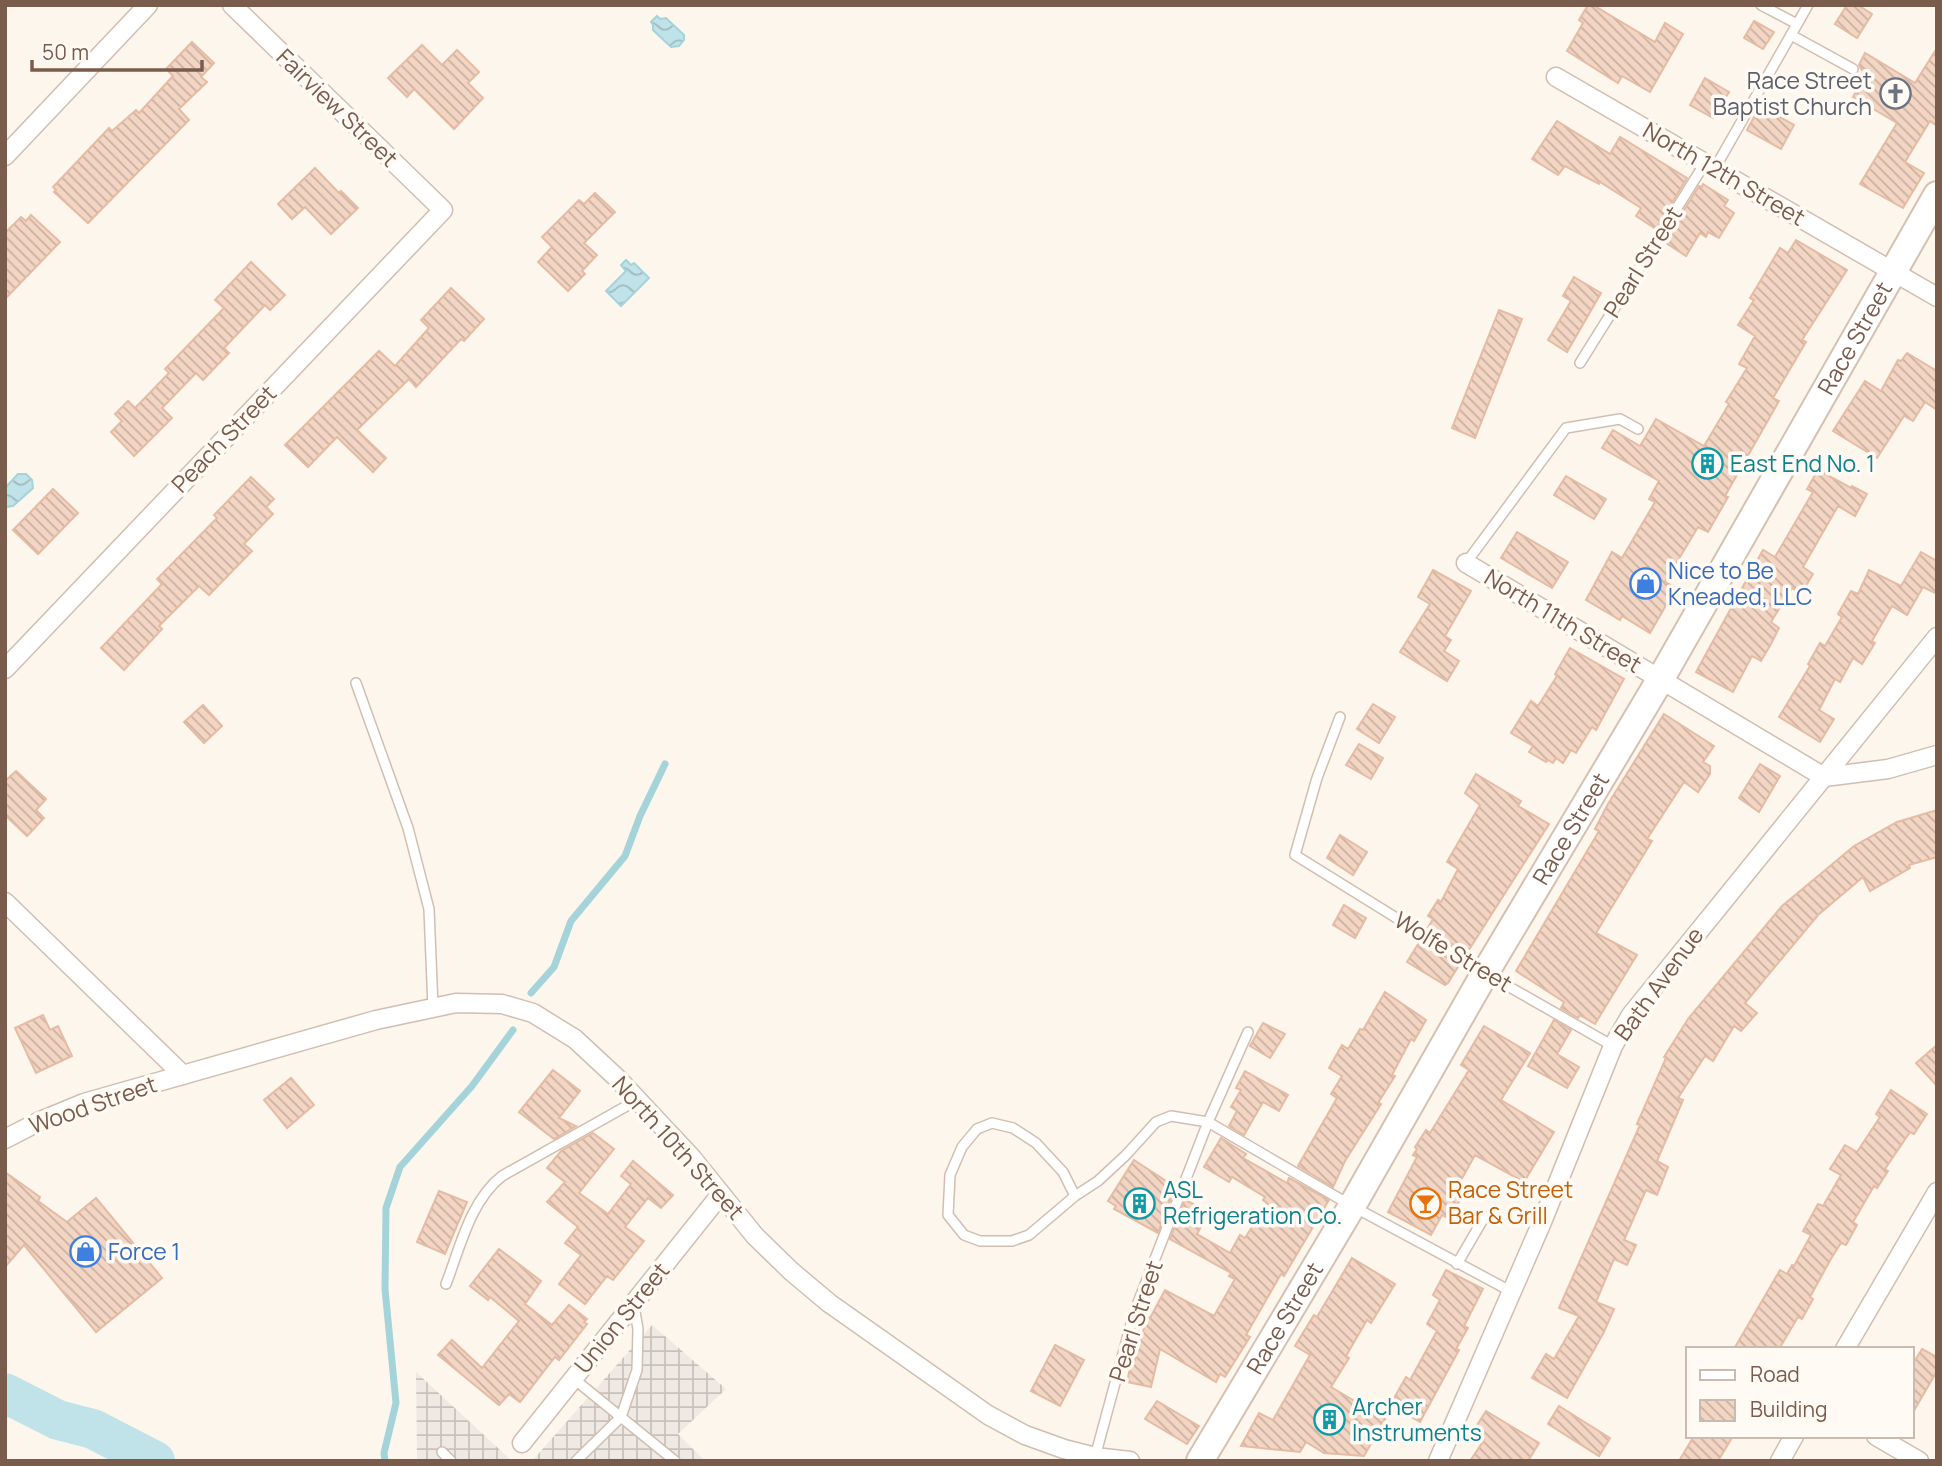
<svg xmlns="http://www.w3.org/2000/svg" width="1942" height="1466" viewBox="0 0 1942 1466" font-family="Manrope,sans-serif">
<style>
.industrial{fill:url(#industrial-grid)}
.water{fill:url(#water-waves);stroke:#a5d3da;stroke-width:2}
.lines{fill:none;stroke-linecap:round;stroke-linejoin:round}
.stream{stroke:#a5d3da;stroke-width:7}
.river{stroke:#bfe3e8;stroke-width:40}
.building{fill:url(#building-back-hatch);stroke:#e6bba3;stroke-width:2}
.lane-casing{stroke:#d1beb0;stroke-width:12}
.street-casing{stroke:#d1beb0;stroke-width:21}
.secondary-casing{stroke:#d6c0b0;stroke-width:30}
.lane{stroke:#fff;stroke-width:9}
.street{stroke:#fff;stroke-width:18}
.secondary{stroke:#fff;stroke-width:26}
.labels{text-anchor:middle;stroke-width:7;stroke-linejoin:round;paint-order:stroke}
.worship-label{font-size:23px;fill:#5b616d;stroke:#fffaf3;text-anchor:end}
.street-label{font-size:23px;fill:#7a5c4d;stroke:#fffaf3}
.culture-label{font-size:23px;fill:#0d838f;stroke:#fffaf3;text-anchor:start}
.shop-label{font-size:23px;fill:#366cbe;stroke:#fffaf3;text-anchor:start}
.food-label{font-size:23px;fill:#c56008;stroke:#fffaf3;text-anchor:start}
</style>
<defs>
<pattern id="industrial-grid" width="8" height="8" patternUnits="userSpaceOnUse" patternTransform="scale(1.75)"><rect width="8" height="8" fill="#efe9e4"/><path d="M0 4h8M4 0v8" fill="none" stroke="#c7c0bb"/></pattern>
<pattern id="water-waves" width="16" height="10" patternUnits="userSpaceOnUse" patternTransform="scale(1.75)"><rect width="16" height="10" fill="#bfe3e8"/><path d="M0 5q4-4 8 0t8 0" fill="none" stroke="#a0bbbe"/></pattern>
<pattern id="building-back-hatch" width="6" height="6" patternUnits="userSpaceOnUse" patternTransform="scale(1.75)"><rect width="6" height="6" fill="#f3d5c3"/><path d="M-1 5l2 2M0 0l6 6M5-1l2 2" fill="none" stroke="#cab0a1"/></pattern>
</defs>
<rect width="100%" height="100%" fill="#fdf6ec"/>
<g class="industrial">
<path d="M652,1325L726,1389L678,1434L705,1461H532Z"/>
<path d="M416,1372L512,1461H417Z"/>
</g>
<g class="water">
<path d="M657,16L660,19L666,18L684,35V40L679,46L671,47L653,30V25L651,22Z"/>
<path d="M626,260L631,265L634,263L649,278L621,306L606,291L626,271L621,265Z"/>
<path d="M18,474H26L32,480L33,488L13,506L5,507V488Z"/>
</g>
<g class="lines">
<g class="stream">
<path d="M531,993L554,967L571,921L625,856L640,816L665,764"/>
<path d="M385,1461L384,1453L396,1403L385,1289L386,1208L400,1167L472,1086L513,1030"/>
</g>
<path class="river" d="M5,1393L58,1420L93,1429L155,1461"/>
</g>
<g class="building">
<path d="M1588,5H1593L1655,42L1665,23L1683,34L1650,92L1622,76L1618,83L1567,51L1583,23L1579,20Z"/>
<path d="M1847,5H1858L1872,14L1857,38L1835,24Z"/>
<path d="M1754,21L1774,32L1763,49L1744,38Z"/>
<path d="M192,42L214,63L201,77L207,82L179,109L189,120L88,223L54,192L56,190L53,187L109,128L112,131L136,110L139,113L173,76L166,69Z"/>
<path d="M422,45L442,65L457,50L479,72L468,83L483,98L454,129L414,89L407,97L388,78Z"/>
<path d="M1937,48V126L1930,121L1905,162L1924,173L1903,208L1860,184L1897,123L1853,97L1859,86L1856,84L1863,72L1859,65L1865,53L1915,83Z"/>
<path d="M1705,78L1729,92L1713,118L1690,105Z"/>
<path d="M1760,106L1794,125L1781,149L1747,130Z"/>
<path d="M1557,121L1610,154L1620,137L1687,178L1656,229L1636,216L1641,208L1600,182L1599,184L1565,166L1558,175L1532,159Z"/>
<path d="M315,168L339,193L341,191L358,208L331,234L305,207L292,219L278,204Z"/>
<path d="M1703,184L1728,200L1724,206L1734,213L1719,238L1708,232L1706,237L1700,233L1686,256L1666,243L1670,238L1668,236L1699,186L1702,187Z"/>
<path d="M595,193L615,212L584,243L597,255L582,271L585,274L568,291L538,262L552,247L542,237L579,200L584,204Z"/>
<path d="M31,215L60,242L5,299V233L21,217L26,221Z"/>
<path d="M1796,240L1847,270L1802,340L1806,342L1773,398L1779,401L1725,496L1728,497L1708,532L1698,527L1665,582L1676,588L1650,633L1622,616L1620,620L1586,600L1612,552L1622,558L1655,502L1649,499L1659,481L1602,448L1613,430L1640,446L1656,419L1704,446L1729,404L1726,402L1747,368L1739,364L1755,336L1738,325L1754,300L1750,298L1780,248L1788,253Z"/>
<path d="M251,262L285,295L270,310L265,305L224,348L229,353L203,380L196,373L162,408L172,418L134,456L111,432L122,421L115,414L128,401L135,408L169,373L165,369L224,308L215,300Z"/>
<path d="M1574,277L1601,293L1567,352L1548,340L1571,301L1563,296Z"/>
<path d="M451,288L484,319L464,341L461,339L416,387L409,379L357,430L386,458L373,472L337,437L308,467L285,445L379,351L395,366L429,328L421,320Z"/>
<path d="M1499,310L1522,319L1475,438L1452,428Z"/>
<path d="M1907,353L1937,371V410L1925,402L1913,421L1904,416L1877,458L1833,431L1865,381L1881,391L1898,360L1901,361Z"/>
<path d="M1818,470L1851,488L1852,486L1867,494L1855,516L1838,506L1803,567L1813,574L1801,594L1792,588L1771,622L1779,628L1771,644L1761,661L1752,656L1733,692L1696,672L1763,550L1775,557L1813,492L1807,489Z"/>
<path d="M1566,476L1606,499L1594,519L1554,495Z"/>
<path d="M251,477L274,499L266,507L273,514L244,544L252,551L209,595L199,586L159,626L162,629L124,670L101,648L162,584L157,579L217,518L214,515Z"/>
<path d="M53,489L78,513L38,554L13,530Z"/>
<path d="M1517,532L1568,562L1552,588L1501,558Z"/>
<path d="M1921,552L1937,561V594L1923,587L1907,615L1892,606L1872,641L1875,643L1862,664L1853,658L1840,682L1835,679L1819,710L1834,719L1820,742L1779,717L1810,666L1808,664L1820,643L1825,646L1842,617L1838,614L1851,591L1858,594L1869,570L1901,586Z"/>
<path d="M1433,570L1471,591L1445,636L1451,640L1444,651L1459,661L1447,681L1400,652L1430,604L1418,597Z"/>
<path d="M1570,648L1624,679L1596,730L1592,727L1576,753L1571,750L1563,763L1556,758L1553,763L1548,760L1546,762L1529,752L1533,746L1511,733L1531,701L1538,706L1557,676L1555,674Z"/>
<path d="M1373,704L1395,717L1379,743L1357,729Z"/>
<path d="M203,705L222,726L204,743L184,722Z"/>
<path d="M1664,714L1714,746L1703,762L1710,766V774L1698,792L1684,782L1647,839L1652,841L1596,933L1637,955L1595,1024L1580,1015L1578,1018L1561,1008L1564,1002L1516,971L1599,831L1595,829L1608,804Z"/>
<path d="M1359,744L1383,758L1371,779L1346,765Z"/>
<path d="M1760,764L1780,776L1759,812L1739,798Z"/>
<path d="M16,771L46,799L36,810L44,818L27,836L5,815V781Z"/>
<path d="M1476,774L1521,801L1518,806L1549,824L1467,953L1427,929L1433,919L1428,916L1438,900L1441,902L1458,869L1447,862L1480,805L1465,793Z"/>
<path d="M1937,810V857L1909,865L1910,868L1870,891L1863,877L1818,915L1745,1003L1757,1013L1741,1031L1734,1026L1713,1061L1705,1056L1678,1098L1683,1100L1657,1161L1668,1167L1657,1195L1646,1190L1624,1240L1636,1245L1627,1265L1614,1259L1596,1302L1614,1309L1604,1332L1567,1398L1532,1378L1546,1354L1554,1359L1579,1316L1559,1308L1640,1125L1637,1124L1666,1058L1664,1057L1688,1019L1782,906L1854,846L1897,822Z"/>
<path d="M1340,835L1367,852L1353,875L1327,858Z"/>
<path d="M1344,905L1366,918L1355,938L1333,925Z"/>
<path d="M1420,941L1459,965L1448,983L1445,985L1407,962Z"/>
<path d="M1385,992L1426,1020L1414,1041L1411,1039L1392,1075L1395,1076L1378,1103L1381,1104L1345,1161L1333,1187L1298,1166L1337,1098L1331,1094L1342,1076L1329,1068L1342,1045L1348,1049L1360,1029L1363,1030Z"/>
<path d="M43,1015L50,1030L58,1026L72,1056L36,1073L15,1028Z"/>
<path d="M1554,1020L1571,1030L1557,1054L1579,1067L1567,1088L1528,1066Z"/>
<path d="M1263,1023L1285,1034L1270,1058L1250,1046Z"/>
<path d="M1484,1026L1530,1053L1501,1100L1554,1132L1524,1182L1475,1155L1455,1191L1463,1195L1449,1219L1442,1215L1431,1235L1388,1212L1417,1157L1413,1155L1417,1149L1415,1147L1426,1130L1430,1133L1469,1070L1461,1065Z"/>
<path d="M1937,1045V1086L1916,1063Z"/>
<path d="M553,1070L580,1091L559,1118L576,1126L554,1139L519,1112Z"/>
<path d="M1245,1071L1288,1095L1279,1111L1263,1102L1244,1135L1229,1126L1237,1111L1231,1107L1241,1090L1236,1088Z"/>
<path d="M291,1078L314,1105L287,1128L264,1100Z"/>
<path d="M1891,1090L1927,1114L1914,1134L1910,1132L1885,1169L1888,1171L1877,1188L1874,1186L1853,1222L1857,1225L1846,1245L1841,1243L1832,1257L1810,1297L1813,1299L1802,1319L1798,1317L1779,1349H1734L1780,1270L1787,1274L1792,1265L1794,1266L1811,1235L1803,1231L1818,1204L1823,1206L1841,1175L1830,1169L1845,1145L1857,1152L1880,1117L1876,1114Z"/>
<path d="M593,1133L614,1149L579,1193L608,1214L631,1184L621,1176L633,1161L673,1195L661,1208L648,1198L625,1227L644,1241L613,1280L607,1276L585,1304L559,1284L581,1255L565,1243L578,1227L547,1202L565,1182L547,1168L561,1151Z"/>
<path d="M1221,1138L1246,1154L1243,1158L1287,1183L1289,1178L1329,1200L1284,1276L1281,1274L1246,1335L1250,1337L1225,1377L1220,1374L1216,1382L1160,1349L1151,1387L1127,1382L1132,1359L1135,1360L1147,1317L1150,1318L1165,1290L1214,1316L1235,1279L1229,1276L1231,1273L1170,1239L1185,1200L1209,1212L1197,1234L1230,1253L1240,1235L1245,1238L1267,1203L1263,1200L1265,1197L1232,1177L1229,1182L1204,1167Z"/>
<path d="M1134,1160L1175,1187L1158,1233L1114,1209L1116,1206L1108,1201Z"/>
<path d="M5,1172L40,1197L38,1201L67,1222L96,1198L162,1278L96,1332L24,1245L5,1267Z"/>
<path d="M439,1191L467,1202L445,1254L417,1242Z"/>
<path d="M499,1249L541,1281L525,1304L552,1325L569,1305L587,1319L584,1322L587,1324L559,1360L555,1357L520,1402L509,1394L499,1405L438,1355L452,1340L482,1368L519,1321L490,1297L488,1300L470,1286Z"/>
<path d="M1352,1258L1395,1284L1371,1323L1367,1320L1346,1356L1349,1358L1331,1387L1385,1419L1364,1456L1324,1453L1306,1442L1300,1452L1241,1446L1259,1413L1273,1420L1310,1355L1295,1346L1314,1315L1317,1317Z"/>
<path d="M1446,1270L1483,1289L1464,1326L1468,1328L1456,1349L1459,1350L1420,1422L1390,1405L1406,1377L1410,1380L1437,1331L1427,1324L1440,1300L1433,1295Z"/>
<path d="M1055,1345L1084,1360L1060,1406L1031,1391Z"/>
<path d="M1922,1349L1937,1357V1371L1912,1414V1365Z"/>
<path d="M1157,1401L1199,1426L1187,1444L1145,1419Z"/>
<path d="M1559,1406L1610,1438L1599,1456L1548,1424Z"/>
<path d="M1486,1411L1539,1443L1528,1461H1470L1484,1440L1472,1433Z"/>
<path d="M1694,1436H1733L1718,1461H1679Z"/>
</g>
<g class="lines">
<defs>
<g id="lane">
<path d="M1761,5L1797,24"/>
<path d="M1791,35L1853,69"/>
<path d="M1715,168L1808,5"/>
<path d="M1580,363L1705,163"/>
<path d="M1466,563L1566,428L1620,419L1638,429"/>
<path d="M356,683L408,828L429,909L433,1008"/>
<path d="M1340,717L1317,778L1295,855L1485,973L1613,1046"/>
<path d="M1075,1196L1063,1172L1036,1143L1013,1128L992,1123L977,1129L962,1147L950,1175L948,1215L964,1235L980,1241H1012L1029,1235L1075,1196L1098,1181L1126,1155L1156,1122L1171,1116L1208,1122L1352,1206L1512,1292"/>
<path d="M1457,1264L1485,1216"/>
<path d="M446,1284C460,1248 470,1201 502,1176L639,1099"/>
<path d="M574,1379L675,1461"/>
<path d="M442,1452L451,1461"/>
<path d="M1095,1457L1134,1313L1208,1122L1248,1032"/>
<path d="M576,1461L621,1417L637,1370L638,1329L634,1306"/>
</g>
<g id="street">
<path d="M1556,77L1937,297"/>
<path d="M5,156L148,5"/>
<path d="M1466,563L1824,777L1888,769L1937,755"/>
<path d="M5,669L443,210L232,5"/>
<path d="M5,902L183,1075"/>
<path d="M5,1139L38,1122L84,1103L376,1020L456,1003L502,1004L533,1013L575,1039L618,1079L692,1158L755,1236L791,1271L829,1303L988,1415L1025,1435L1064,1449L1095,1457L1130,1461"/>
<path d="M1845,1349L1937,1192"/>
<path d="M1876,1436L1919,1461"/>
<path d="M522,1443L721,1194"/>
<path d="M1438,1461L1542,1222L1613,1046L1631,1015L1937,637"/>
<path d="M1780,1461L1794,1436"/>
</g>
<g id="secondary">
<path id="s1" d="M1200,1461L1352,1206L1485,973L1660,680L1937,195"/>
</g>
</defs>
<use href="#lane" class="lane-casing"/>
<use href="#street" class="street-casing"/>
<use href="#secondary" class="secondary-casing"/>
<use href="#lane" class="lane"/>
<use href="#street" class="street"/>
<use href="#secondary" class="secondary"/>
</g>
<defs>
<symbol id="church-ring" viewBox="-11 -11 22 22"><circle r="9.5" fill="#fffaf3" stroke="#6b7280" stroke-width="1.5"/><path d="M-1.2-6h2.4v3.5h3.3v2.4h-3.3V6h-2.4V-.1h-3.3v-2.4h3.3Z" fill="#6b7280"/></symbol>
<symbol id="building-ring" viewBox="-11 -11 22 22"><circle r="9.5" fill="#fffaf3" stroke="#0f9aa8" stroke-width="1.5"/><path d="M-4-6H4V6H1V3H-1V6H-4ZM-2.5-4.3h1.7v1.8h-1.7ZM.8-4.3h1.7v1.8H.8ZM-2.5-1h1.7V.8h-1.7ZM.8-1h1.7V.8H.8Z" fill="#0f9aa8"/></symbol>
<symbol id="shop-ring" viewBox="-11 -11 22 22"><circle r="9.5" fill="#fffaf3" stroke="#3f7fe0" stroke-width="1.5"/><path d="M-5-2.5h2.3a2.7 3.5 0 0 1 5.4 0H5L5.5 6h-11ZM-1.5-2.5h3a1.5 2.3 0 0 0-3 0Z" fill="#3f7fe0"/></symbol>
<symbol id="bar-ring" viewBox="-11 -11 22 22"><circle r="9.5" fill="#fffaf3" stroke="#e8710a" stroke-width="1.5"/><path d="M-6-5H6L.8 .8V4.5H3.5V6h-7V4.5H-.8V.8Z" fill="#e8710a"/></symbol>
</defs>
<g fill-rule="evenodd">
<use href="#church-ring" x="1878" y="76" width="35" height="35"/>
<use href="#building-ring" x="1690" y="446" width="35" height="35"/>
<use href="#shop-ring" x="1628" y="566" width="35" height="35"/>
<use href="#building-ring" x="1122" y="1186" width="35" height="35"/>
<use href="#bar-ring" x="1408" y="1186" width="35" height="35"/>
<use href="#shop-ring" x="68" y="1234" width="35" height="35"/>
<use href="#building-ring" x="1312" y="1402" width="35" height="35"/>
</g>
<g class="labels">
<g class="worship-label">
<text x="1872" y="89">Race Street<tspan x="1872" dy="26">Baptist Church</tspan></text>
</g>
<g class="street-label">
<text transform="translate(337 108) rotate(44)" y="8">Fairview Street</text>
<text transform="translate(1724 174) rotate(30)" y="8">North 12th Street</text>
<text transform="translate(1643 262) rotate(-58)" y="8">Pearl Street</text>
<text dy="8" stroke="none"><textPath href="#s1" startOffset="1300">Race Street</textPath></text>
<text transform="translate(224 439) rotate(-46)" y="8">Peach Street</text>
<text transform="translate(1563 621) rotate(31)" y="8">North 11th Street</text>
<text dy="8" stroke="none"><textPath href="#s1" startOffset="733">Race Street</textPath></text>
<text transform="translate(1453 952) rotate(31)" y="8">Wolfe Street</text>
<text transform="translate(1659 984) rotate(-54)" y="8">Bath Avenue</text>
<text transform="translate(93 1105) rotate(-19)" y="8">Wood Street</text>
<text transform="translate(678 1148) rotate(48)" y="8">North 10th Street</text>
<text transform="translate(622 1318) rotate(-51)" y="8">Union Street</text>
<text dy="8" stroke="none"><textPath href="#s1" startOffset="166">Race Street</textPath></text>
<text transform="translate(1136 1321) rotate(-72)" y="8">Pearl Street</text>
</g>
<g class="culture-label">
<text x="1730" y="472">East End No. 1</text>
<text x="1163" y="1198">ASL<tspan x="1163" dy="26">Refrigeration Co.</tspan></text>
<text x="1352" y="1415">Archer<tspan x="1352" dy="26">Instruments</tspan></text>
</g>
<g class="shop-label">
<text x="1668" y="579">Nice to Be<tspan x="1668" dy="26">Kneaded, LLC</tspan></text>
<text x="108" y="1260">Force 1</text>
</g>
<g class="food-label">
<text x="1448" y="1198">Race Street<tspan x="1448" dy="26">Bar &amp; Grill</tspan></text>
</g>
</g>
<rect width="1942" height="1466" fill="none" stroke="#7a5c4d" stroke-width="14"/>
<rect x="1686" y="1347" width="228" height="91" fill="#fffaf3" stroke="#cabbb1" stroke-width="2"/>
<rect x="1700" y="1370" width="35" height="10" fill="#ffffff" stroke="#cabbb1" stroke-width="2"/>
<text x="1750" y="1382" font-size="21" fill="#7a5c4d">Road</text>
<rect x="1700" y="1400" width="35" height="21" fill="url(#building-back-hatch)" stroke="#cabbb1" stroke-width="2"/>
<text x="1750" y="1417" font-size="21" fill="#7a5c4d">Building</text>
<path d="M32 60v10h170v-10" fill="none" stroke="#7a5c4d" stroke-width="3.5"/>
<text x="42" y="60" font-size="21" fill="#7a5c4d" stroke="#fffaf3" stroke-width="5" paint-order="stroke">50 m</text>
</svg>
